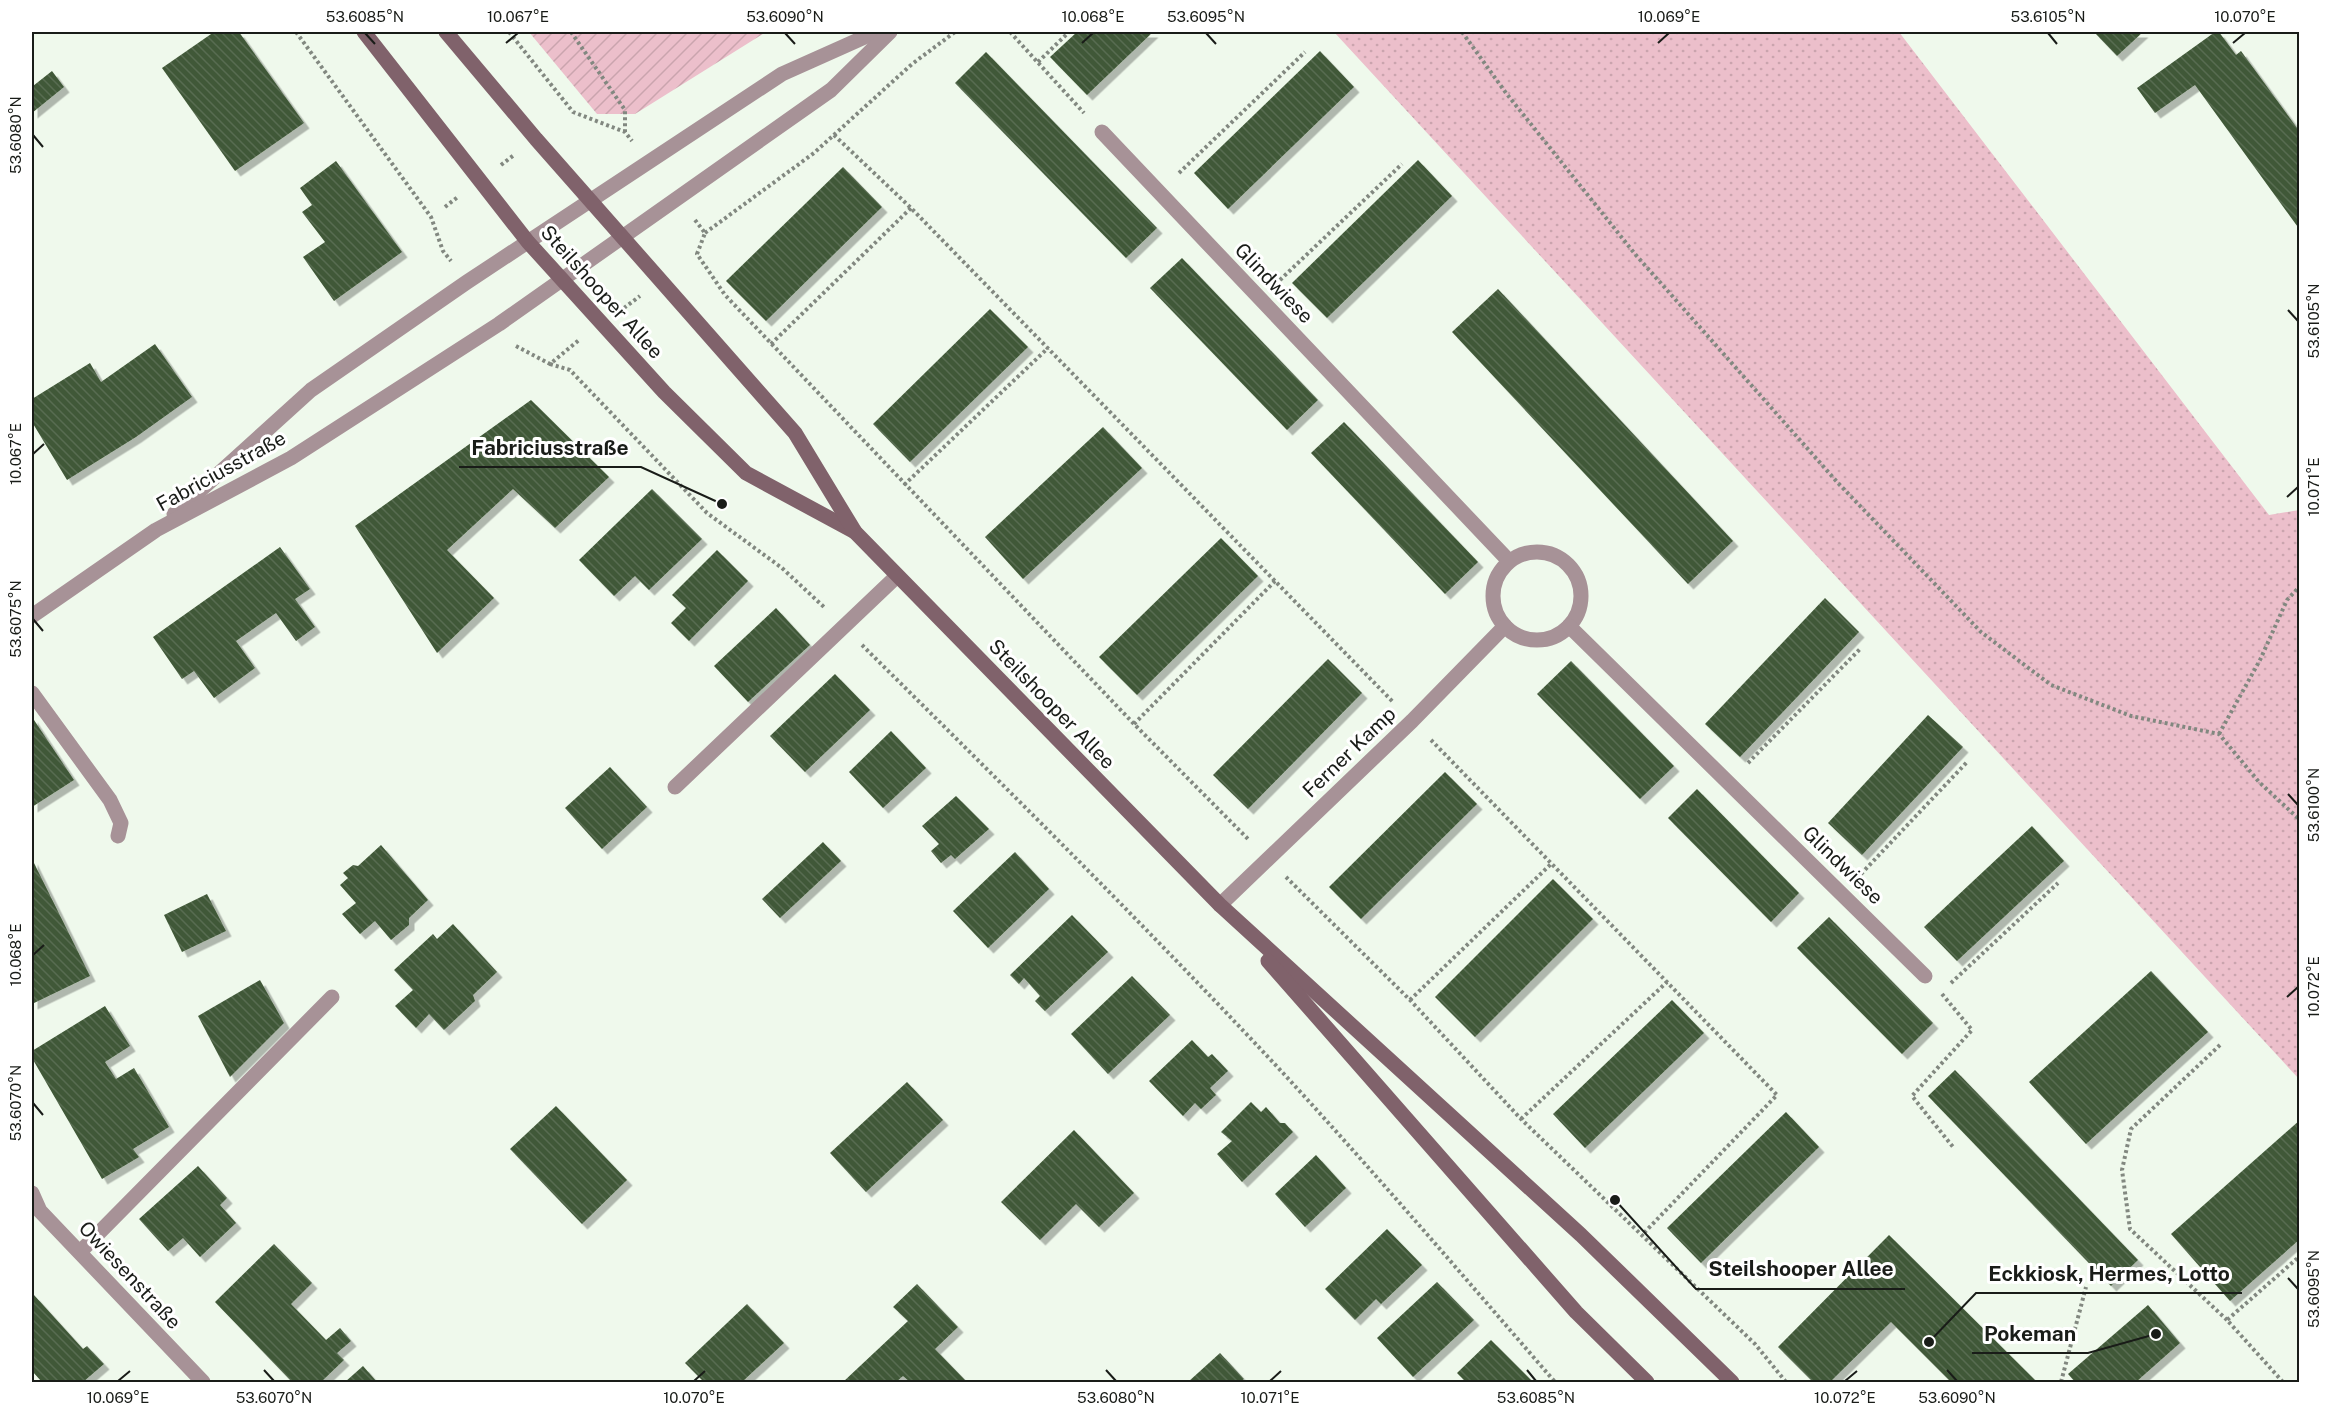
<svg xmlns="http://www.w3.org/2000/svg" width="2331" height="1414" viewBox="0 0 2331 1414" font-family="'Public Sans',sans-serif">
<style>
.grass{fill:url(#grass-dots)}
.garden{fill:url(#garden-furrows)}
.building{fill:url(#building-back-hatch);filter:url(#shadow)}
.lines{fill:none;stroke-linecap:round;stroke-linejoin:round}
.path{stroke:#828880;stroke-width:4;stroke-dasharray:3 3;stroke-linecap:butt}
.service{stroke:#a79297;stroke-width:15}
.minor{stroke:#a79297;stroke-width:15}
.tertiary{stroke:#a79297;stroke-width:15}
.secondary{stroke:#80626b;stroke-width:15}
.ticks{fill:none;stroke:#191c18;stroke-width:2}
.labels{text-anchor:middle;stroke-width:6;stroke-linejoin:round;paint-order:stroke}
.street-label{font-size:20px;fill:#191c18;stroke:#fff}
.leader{fill:none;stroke:#191c18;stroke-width:2}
.callout-dot{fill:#191c18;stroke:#fff;stroke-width:2}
.callout-label{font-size:21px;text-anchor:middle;font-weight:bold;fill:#191c18;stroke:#fff;stroke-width:6;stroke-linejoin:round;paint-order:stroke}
.neatline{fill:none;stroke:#191c18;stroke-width:2}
.ticks-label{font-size:15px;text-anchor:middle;fill:#191c18}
</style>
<defs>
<pattern id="grass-dots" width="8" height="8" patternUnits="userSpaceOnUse" patternTransform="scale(1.5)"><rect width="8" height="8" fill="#ecbfcb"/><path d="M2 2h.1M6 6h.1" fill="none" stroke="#caa4ae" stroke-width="1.8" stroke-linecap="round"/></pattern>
<pattern id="garden-furrows" width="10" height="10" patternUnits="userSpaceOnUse" patternTransform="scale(1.5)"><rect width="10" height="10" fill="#ecbfcb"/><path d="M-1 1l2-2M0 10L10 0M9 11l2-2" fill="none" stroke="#caa4ae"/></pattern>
<pattern id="building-back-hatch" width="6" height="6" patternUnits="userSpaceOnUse" patternTransform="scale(1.5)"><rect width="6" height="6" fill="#405837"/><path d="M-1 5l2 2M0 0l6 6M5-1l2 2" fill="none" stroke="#586c51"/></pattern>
<filter id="shadow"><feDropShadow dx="5.5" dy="5.5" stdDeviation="0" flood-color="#0004"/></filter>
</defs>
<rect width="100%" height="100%" fill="#eff9ec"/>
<path class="grass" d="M1334,32H1899L2269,515L2299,510V1079Z"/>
<path class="garden" d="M529,32H766L635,114H597Z"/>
<g class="building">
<path d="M214,32H239L304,123L235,171L162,68Z"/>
<path d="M1077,32H1153L1087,95L1050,57Z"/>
<path d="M2094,32H2143L2117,56Z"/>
<path d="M2215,32H2219L2236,55L2241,51L2300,132V230L2195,85L2155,113L2137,88Z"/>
<path d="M1320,51L1354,87L1228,209L1194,173Z"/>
<path d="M986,52L1157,228L1126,258L955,83Z"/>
<path d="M52,71L64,87L32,113V84L33,86Z"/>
<path d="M1418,160L1452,196L1327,318L1292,283Z"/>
<path d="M336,161L402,252L334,301L303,257L325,242L302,212L312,205L300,188Z"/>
<path d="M843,167L882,207L766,321L726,281Z"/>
<path d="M1182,258L1318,400L1287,430L1150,288Z"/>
<path d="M1498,289L1733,541L1688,584L1452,332Z"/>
<path d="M990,309L1028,347L910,462L873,424Z"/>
<path d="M155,344L192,397L136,437L67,480L32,422V399L90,363L101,382Z"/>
<path d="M531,400L609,477L555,528L513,489L447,550L494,598L437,653L355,526Z"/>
<path d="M1344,422L1478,562L1445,594L1311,453Z"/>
<path d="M1103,427L1142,468L1023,579L985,537Z"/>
<path d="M652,489L702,539L649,590L635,576L614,596L579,560Z"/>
<path d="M1221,538L1258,576L1137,695L1099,657Z"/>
<path d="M280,547L310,589L295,599L315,627L296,641L276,613L236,641L255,668L214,698L194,671L182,679L153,637Z"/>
<path d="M717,550L748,581L689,641L671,623L686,608L672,595Z"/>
<path d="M1825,598L1859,632L1740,757L1705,724Z"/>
<path d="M776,608L810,645L748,702L714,666Z"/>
<path d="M1328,659L1362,693L1248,809L1213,775Z"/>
<path d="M1571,661L1674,766L1640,799L1537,694Z"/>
<path d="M835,674L870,710L805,772L770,736Z"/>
<path d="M1928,715L1963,747L1862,855L1828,823Z"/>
<path d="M32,717L74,780L32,807Z"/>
<path d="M891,731L926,768L883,808L849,772Z"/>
<path d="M610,767L647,807L602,849L565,808Z"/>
<path d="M1445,772L1477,804L1361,919L1329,887Z"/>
<path d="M1697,789L1799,893L1771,922L1668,818Z"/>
<path d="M956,796L989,829L955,859L951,855L941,863L931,851L939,844L922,826Z"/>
<path d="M2032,826L2064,861L1957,961L1924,927Z"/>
<path d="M823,842L841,861L780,918L762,899Z"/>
<path d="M381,845L428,900L409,918V925L391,940L375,921L360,934L342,914L356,903L340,885L348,878L343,873L353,865L358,866Z"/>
<path d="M1015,852L1049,889L988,948L953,911Z"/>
<path d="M32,859L90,976L32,1004Z"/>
<path d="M1553,879L1593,919L1475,1037L1435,997Z"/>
<path d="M207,894L226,931L182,952L164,915Z"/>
<path d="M1072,915L1108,952L1045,1011L1035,1001L1040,996L1024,978L1019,984L1010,975Z"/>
<path d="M1829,917L1933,1023L1902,1054L1797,948Z"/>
<path d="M453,924L497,972L473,995L475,1001L444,1030L429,1014L416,1028L395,1006L413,990L394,970L433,934L437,939Z"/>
<path d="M2151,971L2208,1032L2086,1144L2029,1082Z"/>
<path d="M1132,976L1170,1015L1108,1074L1071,1034Z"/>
<path d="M260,980L284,1023L230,1077L198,1016Z"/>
<path d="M1672,1000L1704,1033L1585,1148L1553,1114Z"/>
<path d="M105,1006L130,1046L105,1062L116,1079L134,1068L169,1127L133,1149L139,1157L102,1179L32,1058V1051Z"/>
<path d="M1192,1040L1208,1057L1212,1054L1228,1071L1210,1088L1216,1095L1201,1109L1195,1103L1183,1116L1149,1081Z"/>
<path d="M1955,1070L2138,1260L2111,1286L1928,1096Z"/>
<path d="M907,1082L943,1120L866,1192L830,1153Z"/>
<path d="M1251,1102L1261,1112L1266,1107L1280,1123H1285L1293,1132L1242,1182L1217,1154L1232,1141L1221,1132Z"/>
<path d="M556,1106L627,1180L582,1224L510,1149Z"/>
<path d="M1786,1112L1819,1147L1701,1263L1667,1228Z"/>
<path d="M2300,1120V1239L2230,1301L2171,1234Z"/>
<path d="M1074,1130L1134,1193L1099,1227L1076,1204L1040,1240L1001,1202Z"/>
<path d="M1316,1155L1346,1188L1305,1227L1275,1194Z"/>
<path d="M198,1166L227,1198L220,1205L236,1223L200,1257L183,1238L168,1251L139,1219Z"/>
<path d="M1387,1229L1422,1265L1381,1304L1376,1299L1355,1320L1325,1289Z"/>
<path d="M1889,1235L2035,1380L2037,1382H1951L1891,1322L1830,1382H1813L1778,1347Z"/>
<path d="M274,1244L312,1283L291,1304L326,1340L340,1328L351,1341L337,1353L344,1360L321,1382H292L215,1302Z"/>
<path d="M1437,1282L1474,1320L1413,1377L1377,1338Z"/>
<path d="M917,1284L958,1327L935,1349L967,1382H910L903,1376L896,1382H843L908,1321L893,1307Z"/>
<path d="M34,1295L83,1349L87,1346L104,1364L83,1382H42L32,1371V1297Z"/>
<path d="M747,1304L784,1343L742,1382H704L685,1363Z"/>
<path d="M2148,1305L2180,1343L2136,1382H2075L2068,1374Z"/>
<path d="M1491,1340L1533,1382H1461L1464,1380L1457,1373Z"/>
<path d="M1220,1353L1244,1379L1240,1382H1188Z"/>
<path d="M363,1366L377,1382H345Z"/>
</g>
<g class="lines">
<g class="path">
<path d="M296,32L431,217L443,251L451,261"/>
<path d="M509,32L573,112L625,132L632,141"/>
<path d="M571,32L625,110V132"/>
<path d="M1010,32L1084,113"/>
<path d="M1462,32L1506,93L1635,254L1838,483L1981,632L2051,685L2131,716L2219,734L2259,782L2300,820"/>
<path d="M1038,62L1069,32"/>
<path d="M834,135L911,208L1394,703"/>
<path d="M501,165L514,155"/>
<path d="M1179,173L1305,52"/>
<path d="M445,207L459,196"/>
<path d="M695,220L705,233L697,254L725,295L1134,724L1249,840"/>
<path d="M705,233L814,153L912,64L955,32"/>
<path d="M1280,280L1402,164"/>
<path d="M624,308L640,296"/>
<path d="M771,344L911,208"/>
<path d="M516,346L550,364L579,340"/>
<path d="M550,364L570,370L707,513L782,568L825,608"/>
<path d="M904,485L1048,348"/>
<path d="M862,645C1004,786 1147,927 1283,1073C1376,1174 1465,1278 1555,1382"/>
<path d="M1134,724L1275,581"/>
<path d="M2219,734L2260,660L2287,600L2300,586"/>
<path d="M1431,740L1777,1095L1642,1235"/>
<path d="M1748,763L1861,648"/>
<path d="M1861,874L1968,761"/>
<path d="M1286,877L1410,1000L1521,1119L1755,1344L1786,1382"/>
<path d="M1951,983L2058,883"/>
<path d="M1942,994L1972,1030L1912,1096L1953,1147"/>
<path d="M1410,1000L1552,863"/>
<path d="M2220,1045L2131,1129L2122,1170L2130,1229L2227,1320"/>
<path d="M1521,1119L1667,982"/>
<path d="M2061,1382L2086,1287"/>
<path d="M2283,1382L2227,1320L2300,1256"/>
</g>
<g class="service">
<path d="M32,693L110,800L121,823L118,836"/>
<path d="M675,787L897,576"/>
<path d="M80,1252L332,997"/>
</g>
<g class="minor">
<path d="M1102,132L1509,561"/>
<circle cx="1537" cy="596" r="44"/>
<path d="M1569,626L1925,976"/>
<path d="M1220,905L1412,721L1505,626"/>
<path d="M32,1193L40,1211L203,1382"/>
</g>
<g class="tertiary">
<path d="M174,514L311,390L467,282L782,74L876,32"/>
<path d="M32,616L156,530L291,458L499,324L831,90L890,32"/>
</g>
<g class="secondary">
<path d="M364,32L528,242L664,392L746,473L855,532"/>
<path d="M446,32L536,139L795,433L855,532L1220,905L1581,1235L1732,1382"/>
<path d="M1268,961L1576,1312L1647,1382"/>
</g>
</g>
<path class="ticks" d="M365,33L375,44M785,33L795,44M1206,33L1216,44M2048,33L2057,44M506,43L518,33M1082,43L1093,33M1658,43L1669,33M2233,43L2245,33M33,135L43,147M2288,310L2298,321M33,454L44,444M2287,497L2298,487M33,619L43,631M2288,794L2298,805M33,955L44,945M2287,997L2298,987M33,1103L43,1115M2288,1278L2298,1289M264,1370L274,1381M1106,1370L1116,1381M1527,1370L1536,1381M1947,1370L1957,1381M118,1381L130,1371M694,1381L705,1371M1270,1381L1281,1371M1845,1381L1857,1371"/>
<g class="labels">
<g class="street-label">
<text transform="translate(1274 283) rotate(46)" y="7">Glindwiese</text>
<text transform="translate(602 292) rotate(48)" y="7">Steilshooper Allee</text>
<text transform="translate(221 471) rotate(-29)" y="7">Fabriciusstraße</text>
<text transform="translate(1052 704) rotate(46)" y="7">Steilshooper Allee</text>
<text transform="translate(1349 752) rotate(-44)" y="7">Ferner Kamp</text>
<text transform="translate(1843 865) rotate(44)" y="7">Glindwiese</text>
<text transform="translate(130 1275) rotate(47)" y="7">Owiesenstraße</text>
</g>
</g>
<path class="leader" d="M722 504L641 467H459M1615 1200L1696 1289H1905M1929 1342L1976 1293H2242M2156 1334L2088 1353H1972"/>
<g class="callout-dot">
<circle cx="722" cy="504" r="6"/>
<circle cx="1615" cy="1200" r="6"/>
<circle cx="1929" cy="1342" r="6"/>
<circle cx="2156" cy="1334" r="6"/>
</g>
<g class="callout-label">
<text x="550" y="455">Fabriciusstraße</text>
<text x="1801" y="1276">Steilshooper Allee</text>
<text x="2109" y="1281">Eckkiosk, Hermes, Lotto</text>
<text x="2030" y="1341">Pokeman</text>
</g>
<rect width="2331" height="1414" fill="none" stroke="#ffffff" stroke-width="66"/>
<rect x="33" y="33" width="2265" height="1348" class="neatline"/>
<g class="ticks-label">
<text x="365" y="22">53.6085°N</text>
<text x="518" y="22">10.067°E</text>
<text x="785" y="22">53.6090°N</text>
<text x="1093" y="22">10.068°E</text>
<text x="1206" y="22">53.6095°N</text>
<text x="1669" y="22">10.069°E</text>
<text x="2048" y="22">53.6105°N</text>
<text x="2245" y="22">10.070°E</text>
<text transform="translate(16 135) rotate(-90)" y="5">53.6080°N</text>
<text transform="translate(2314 321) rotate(-90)" y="5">53.6105°N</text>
<text transform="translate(16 454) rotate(-90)" y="5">10.067°E</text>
<text transform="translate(2314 487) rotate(-90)" y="5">10.071°E</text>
<text transform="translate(16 619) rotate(-90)" y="5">53.6075°N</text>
<text transform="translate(2314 805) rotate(-90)" y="5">53.6100°N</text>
<text transform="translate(16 955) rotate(-90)" y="5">10.068°E</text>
<text transform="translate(2314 987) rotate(-90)" y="5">10.072°E</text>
<text transform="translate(16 1103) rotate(-90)" y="5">53.6070°N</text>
<text transform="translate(2314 1289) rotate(-90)" y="5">53.6095°N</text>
<text x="118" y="1403">10.069°E</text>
<text x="274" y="1403">53.6070°N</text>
<text x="694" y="1403">10.070°E</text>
<text x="1116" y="1403">53.6080°N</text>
<text x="1270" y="1403">10.071°E</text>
<text x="1536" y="1403">53.6085°N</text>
<text x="1845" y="1403">10.072°E</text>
<text x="1957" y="1403">53.6090°N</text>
</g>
</svg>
